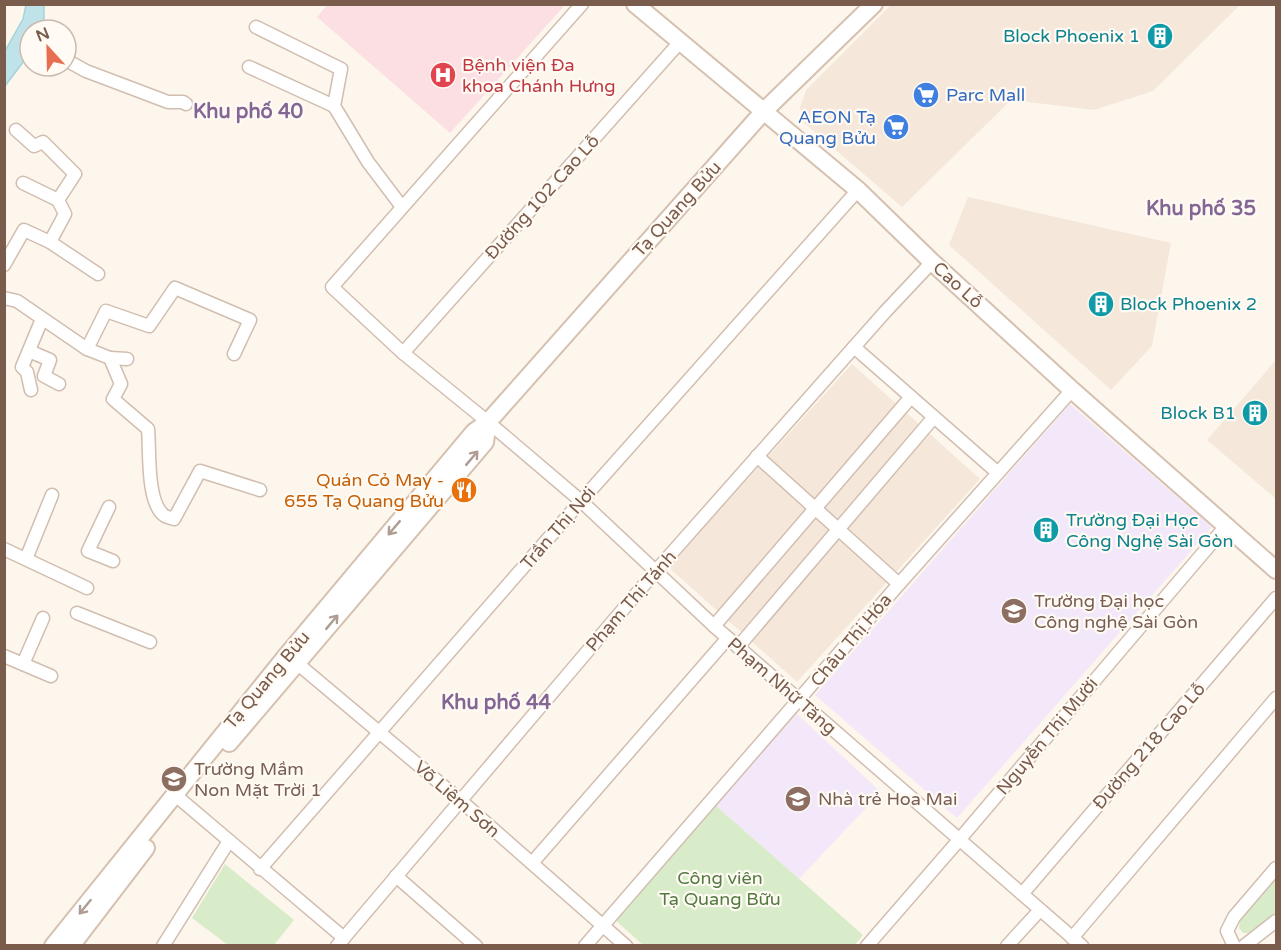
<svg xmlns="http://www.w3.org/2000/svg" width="1281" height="950" viewBox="0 0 1281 950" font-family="'Varela Round',sans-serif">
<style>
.residential{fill:#f5e8da}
.education{fill:#f3e8fa}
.medical{fill:#fbdfe3}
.green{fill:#d8ecc9}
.water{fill:#bfe3e8;stroke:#a5d3da;stroke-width:1.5}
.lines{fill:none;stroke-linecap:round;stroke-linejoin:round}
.street-casing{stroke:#d1beb0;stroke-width:15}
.secondary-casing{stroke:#d6c0b0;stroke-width:20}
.street{stroke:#fff;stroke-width:12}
.secondary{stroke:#fff;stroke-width:16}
.oneway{stroke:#af9d94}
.labels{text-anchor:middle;stroke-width:4.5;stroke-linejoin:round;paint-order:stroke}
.culture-label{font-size:18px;fill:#0d838f;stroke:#fffaf3;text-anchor:end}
.health-label{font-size:18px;fill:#be3a42;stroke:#fffaf3;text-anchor:start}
.shop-label{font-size:18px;fill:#366cbe;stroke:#fffaf3;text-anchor:start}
.street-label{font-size:18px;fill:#7a5c4d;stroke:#fffaf3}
.food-label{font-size:18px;fill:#c56008;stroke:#fffaf3;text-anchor:end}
.education-label{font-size:18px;fill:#785e54;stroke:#fffaf3;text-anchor:start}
.park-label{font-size:18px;fill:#537a41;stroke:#fffaf3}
.neighbourhood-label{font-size:20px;font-weight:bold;fill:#846695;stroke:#fffaf3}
</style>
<rect width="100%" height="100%" fill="#fdf6ec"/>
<g class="residential">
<path d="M891,5V4L1240,5L1153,91L1094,110L1011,100L902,207L803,122L800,107L806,90Z"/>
<path d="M968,197L1171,243L1152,346L1111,390L949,245Z"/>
<path d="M1276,360V499L1207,440Z"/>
<path d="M852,364L980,479L797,682L668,567Z"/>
</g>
<g class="education">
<path d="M1070,404L1212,527L957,818L815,695Z"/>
<path d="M797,714L881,792L799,879L715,805Z"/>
</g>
<path class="medical" d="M328,4H565V5L450,133L317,17Z"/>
<g class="green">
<path d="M715,805L863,935L854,946L643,945L614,919Z"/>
<path d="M225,864L294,920L274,945H228L192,918Z"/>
<path d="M1276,877V912L1249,933H1243L1239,928L1240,920Z"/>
</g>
<path class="water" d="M26,5H44V18L40,30H30V53L5,86V51L23,19Z"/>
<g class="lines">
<defs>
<g id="street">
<path d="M582,4L332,287L403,353L488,422L581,501L714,626L1082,946"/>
<path d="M256,27L341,69L334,106L368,162L402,207"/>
<path d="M66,60L86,71L168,102H183L186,104"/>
<path d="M249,67L334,106"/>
<path d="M23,183L58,200"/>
<path d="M50,242L98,274"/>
<path d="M4,265L24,230L50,242L65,214L58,200L75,174L43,142L34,146L16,130"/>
<path d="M4,298L17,301L87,349L110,358L121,384L113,399L148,429C150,449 146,504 165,516C167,517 171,518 174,519L200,471L260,490"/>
<path d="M854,347L998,473"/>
<path d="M87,349L106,311L149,326L175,288L250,320L234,354"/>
<path d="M29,351L50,360L44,376L59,384"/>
<path d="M403,353L680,42"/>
<path d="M110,358L127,359"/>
<path d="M31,390L27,372L22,367L42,319"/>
<path d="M757,456L899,584"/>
<path d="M109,507L88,551L113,561"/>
<path d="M4,549L87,588"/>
<path d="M26,559L52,495"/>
<path d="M77,613L150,642"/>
<path d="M714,626L911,397"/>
<path d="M738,647L934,417"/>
<path d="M4,656L51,676"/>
<path d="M292,659L460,800L626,946"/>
<path d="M23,664L43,618"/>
<path d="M174,794L344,938"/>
<path d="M532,863L727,639"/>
<path d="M260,869L581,501L858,190"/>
<path d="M396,876L476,946"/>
<path d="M1022,894L1276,598"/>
<path d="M1072,938L1276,698"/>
<path d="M163,946L229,841"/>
<path d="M337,946L654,573L885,312L932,262"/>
<path d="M585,946L899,584L1072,390"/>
<path d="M867,946L959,840L1226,526"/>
<path d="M1007,946L1040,910"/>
<path d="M1234,946L1227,931L1234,917L1276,868"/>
<path d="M1244,946L1276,921"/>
</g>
<g id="secondary">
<path d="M635,4L858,190L932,262L1072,390L1276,570"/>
<path d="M229,743L485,442L488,422"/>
<path d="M53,946L287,655L474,432L488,422L764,111L874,4"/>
<path d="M71,946L146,848"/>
</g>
</defs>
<use href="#street" class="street-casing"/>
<use href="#secondary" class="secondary-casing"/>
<use href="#street" class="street"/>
<use href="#secondary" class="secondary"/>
</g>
<defs><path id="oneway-shaft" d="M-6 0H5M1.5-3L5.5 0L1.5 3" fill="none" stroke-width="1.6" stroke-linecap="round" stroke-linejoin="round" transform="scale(1.5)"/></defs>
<g class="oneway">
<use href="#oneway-shaft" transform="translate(472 458) rotate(-50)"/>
<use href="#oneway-shaft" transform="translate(394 528) rotate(130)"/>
<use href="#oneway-shaft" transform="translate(332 622) rotate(-50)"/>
<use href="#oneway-shaft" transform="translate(85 907) rotate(129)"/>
</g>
<defs>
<symbol id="building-disc" viewBox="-11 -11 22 22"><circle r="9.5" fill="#0f9aa8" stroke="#fffaf3"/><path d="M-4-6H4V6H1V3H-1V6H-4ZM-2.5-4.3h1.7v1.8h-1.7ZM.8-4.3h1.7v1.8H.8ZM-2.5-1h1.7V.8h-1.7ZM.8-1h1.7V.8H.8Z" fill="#fff"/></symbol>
<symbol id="hospital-disc" viewBox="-11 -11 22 22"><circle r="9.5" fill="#e0444e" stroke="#fffaf3"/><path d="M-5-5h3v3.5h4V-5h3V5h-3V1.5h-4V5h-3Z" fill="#fff"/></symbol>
<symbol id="supermarket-disc" viewBox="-11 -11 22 22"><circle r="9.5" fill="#3f7fe0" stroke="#fffaf3"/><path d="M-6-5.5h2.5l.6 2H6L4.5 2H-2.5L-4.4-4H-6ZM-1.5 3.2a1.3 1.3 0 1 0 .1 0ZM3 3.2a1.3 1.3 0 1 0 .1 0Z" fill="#fff"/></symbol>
<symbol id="restaurant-disc" viewBox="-11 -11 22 22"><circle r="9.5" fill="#e8710a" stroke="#fffaf3"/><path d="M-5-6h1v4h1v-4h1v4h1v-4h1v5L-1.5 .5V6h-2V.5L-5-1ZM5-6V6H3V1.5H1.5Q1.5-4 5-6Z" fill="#fff"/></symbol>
<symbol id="university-disc" viewBox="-11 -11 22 22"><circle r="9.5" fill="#8d6e63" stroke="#fffaf3"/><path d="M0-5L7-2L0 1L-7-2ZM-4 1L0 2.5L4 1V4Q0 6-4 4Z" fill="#fff"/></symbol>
<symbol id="school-disc" viewBox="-11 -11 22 22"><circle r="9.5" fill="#8d6e63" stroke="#fffaf3"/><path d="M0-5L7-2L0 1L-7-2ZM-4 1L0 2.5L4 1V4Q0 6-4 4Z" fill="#fff"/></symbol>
</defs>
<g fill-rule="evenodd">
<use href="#building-disc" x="1145" y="21" width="30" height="30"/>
<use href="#hospital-disc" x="428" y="60" width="30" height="30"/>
<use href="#supermarket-disc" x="911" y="80" width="30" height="30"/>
<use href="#supermarket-disc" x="881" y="112" width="30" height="30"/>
<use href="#building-disc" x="1086" y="289" width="30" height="30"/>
<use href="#building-disc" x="1240" y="398" width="30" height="30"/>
<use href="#restaurant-disc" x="449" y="475" width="30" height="30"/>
<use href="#building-disc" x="1031" y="515" width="30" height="30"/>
<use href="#university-disc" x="999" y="596" width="30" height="30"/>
<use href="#school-disc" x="159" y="764" width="30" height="30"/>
<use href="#school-disc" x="783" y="784" width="30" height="30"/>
</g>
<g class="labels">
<g class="culture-label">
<text x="1140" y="42">Block Phoenix 1</text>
<text x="1120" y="310" text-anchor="start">Block Phoenix 2</text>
<text x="1236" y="419">Block B1</text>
<text x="1066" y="526" text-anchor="start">Trường Đại Học<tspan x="1066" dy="21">Công Nghệ Sài Gòn</tspan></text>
</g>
<g class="health-label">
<text x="462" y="71">Bệnh viện Đa<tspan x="462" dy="21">khoa Chánh Hưng</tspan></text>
</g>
<g class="shop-label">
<text x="946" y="101">Parc Mall</text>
<text x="876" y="123" text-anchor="end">AEON Tạ<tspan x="876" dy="21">Quang Bửu</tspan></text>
</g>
<g class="street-label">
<text transform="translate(542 197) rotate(-48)" y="6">Đường 102 Cao Lỗ</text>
<text transform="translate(677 209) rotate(-48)" y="6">Tạ Quang Bửu</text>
<text transform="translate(958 285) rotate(42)" y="6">Cao Lỗ</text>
<text transform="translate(558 528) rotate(-49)" y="6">Trần Thị Nơi</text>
<text transform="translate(631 601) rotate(-49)" y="6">Phạm Thị Tánh</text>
<text transform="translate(851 640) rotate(-50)" y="6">Châu Thị Hóa</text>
<text transform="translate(267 680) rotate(-50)" y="6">Tạ Quang Bửu</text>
<text transform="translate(782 686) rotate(41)" y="6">Phạm Nhữ Tăng</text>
<text transform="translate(1047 736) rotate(-50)" y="6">Nguyễn Thị Mười</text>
<text transform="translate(1149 746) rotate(-49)" y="6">Đường 218 Cao Lỗ</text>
<text transform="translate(457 799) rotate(41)" y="6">Võ Liêm Sơn</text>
</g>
<g class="food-label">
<text x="444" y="486">Quán Cỏ May -<tspan x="444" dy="21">655 Tạ Quang Bửu</tspan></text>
</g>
<g class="education-label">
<text x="1034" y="607">Trường Đại học<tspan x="1034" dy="21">Công nghệ Sài Gòn</tspan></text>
<text x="194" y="775">Trường Mầm<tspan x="194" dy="21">Non Mặt Trời 1</tspan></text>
<text x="818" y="805">Nhà trẻ Hoa Mai</text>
</g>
<g class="park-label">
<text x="720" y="884">Công viên<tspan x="720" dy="21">Tạ Quang Bữu</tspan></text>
</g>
<g class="neighbourhood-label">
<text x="248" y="118">Khu phố 40</text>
<text x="1201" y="215">Khu phố 35</text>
<text x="496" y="709">Khu phố 44</text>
</g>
</g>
<rect width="1281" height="950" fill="none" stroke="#7a5c4d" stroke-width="12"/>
<g transform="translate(48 48) rotate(338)"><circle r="28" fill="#fffaf3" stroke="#cabbb1" stroke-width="1.5"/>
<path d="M0-4.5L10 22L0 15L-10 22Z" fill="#e76f51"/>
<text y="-9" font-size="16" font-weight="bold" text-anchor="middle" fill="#7a5c4d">N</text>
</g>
</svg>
